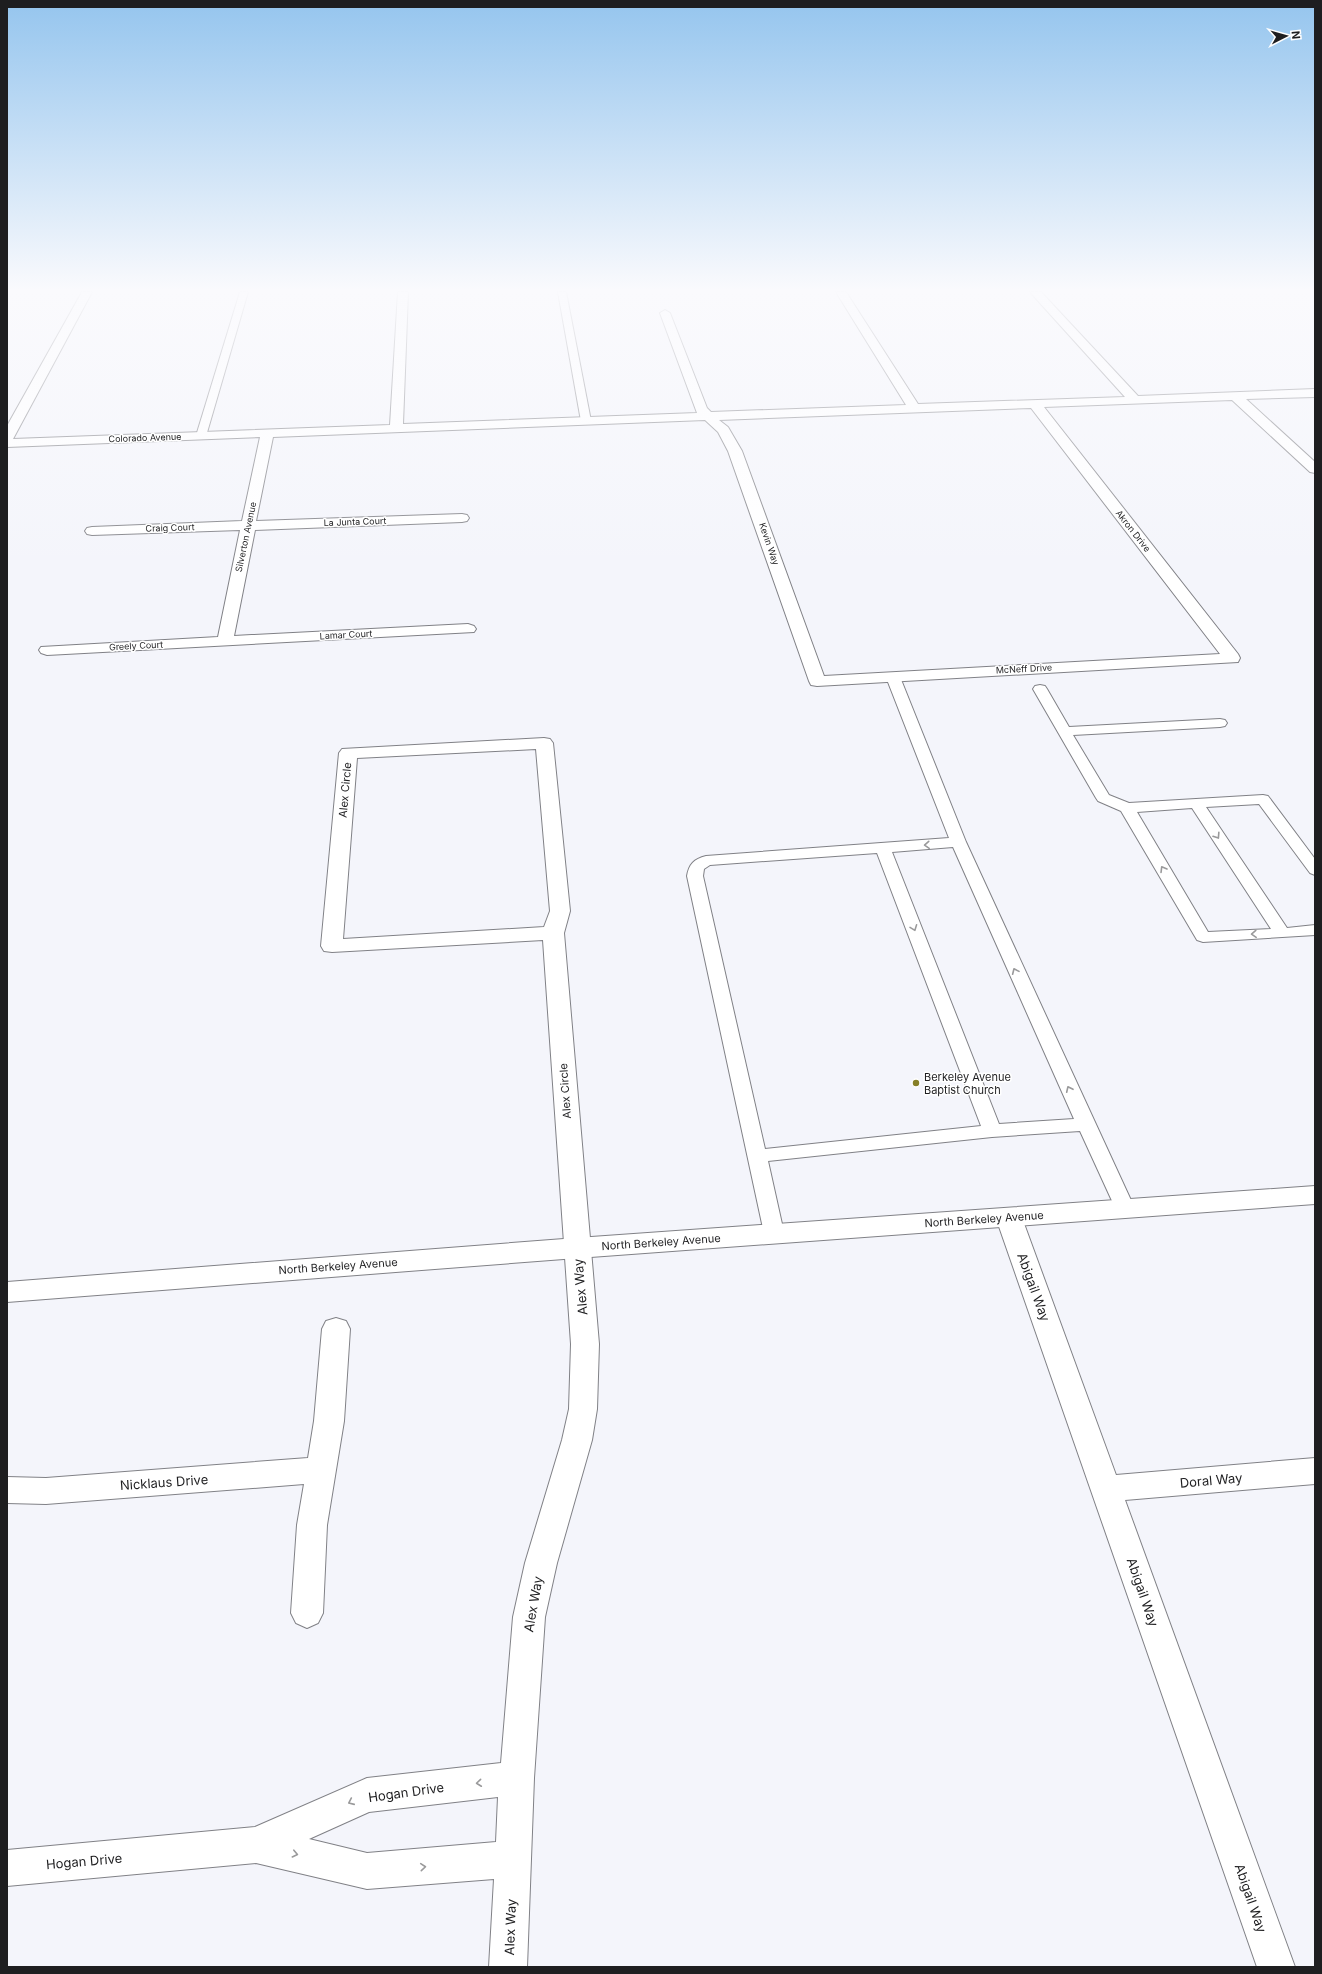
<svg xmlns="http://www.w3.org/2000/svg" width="1322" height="1974" viewBox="0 0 1322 1974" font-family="Inter,sans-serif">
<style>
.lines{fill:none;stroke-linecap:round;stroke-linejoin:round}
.service-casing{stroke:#808186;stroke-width:2}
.minor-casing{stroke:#808186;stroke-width:2}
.tertiary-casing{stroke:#808186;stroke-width:2}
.service{fill:#fff;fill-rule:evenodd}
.minor{fill:#fff;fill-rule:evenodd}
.tertiary{fill:#fff;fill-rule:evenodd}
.oneway{stroke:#9a9a9b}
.poi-dot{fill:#867f27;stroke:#fff;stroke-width:1.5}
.labels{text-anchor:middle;stroke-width:3;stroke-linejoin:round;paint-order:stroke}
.far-street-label{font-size:9px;fill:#1e1e20;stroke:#fff}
.street-label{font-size:11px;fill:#1e1e20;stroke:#fff}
.poi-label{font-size:11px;fill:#1e1e20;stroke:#fff;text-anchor:start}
.near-street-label{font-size:13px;fill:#1e1e20;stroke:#fff}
</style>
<rect width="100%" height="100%" fill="#f4f5fb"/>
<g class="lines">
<defs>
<g id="service">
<path d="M240,292H248L206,436L201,439L197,438L196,436Z"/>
<path d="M558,292H566L591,421L586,424L581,421Z"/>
<path d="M893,673L898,674L900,677L966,842L1135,1209L1132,1214L1125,1216L1118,1214L1080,1131L992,1137L768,1161L784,1233L781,1238L774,1240L767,1238L764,1233L687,876C689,864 694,859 706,856L949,838L886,677L888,674ZM953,847L1074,1119L999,1124L892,852ZM877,853L981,1126L765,1149L703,876L704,869L710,865Z"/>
<path d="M1040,685L1045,686L1047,689L1069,727L1220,719L1225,720L1227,723L1225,726L1220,727L1073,735L1109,795L1129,803L1263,795L1268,796L1315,859V875L1310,873L1259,804L1206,807L1287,928L1315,925V935L1203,942L1197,940L1121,811L1098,801L1096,798L1033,689L1035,686ZM1192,808L1271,929L1208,932L1137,812Z"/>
</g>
<g id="minor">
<path d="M82,292H92L13,439L390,425L398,292H408L403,424L697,413L660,313L665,310L670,313L707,408L711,412L906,405L836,292H846L918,404L1125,397L1030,292H1041L1138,396L1315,389V397L1246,399L1315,462V473L1310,472L1232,400L1044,407L1238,654L1240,658L1238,662L817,686L811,685L809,681L728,451L718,432L705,420L273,437L256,521L462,514L467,515L469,518L467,521L462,522L255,530L234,636L468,624L474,626L476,629L474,632L47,655L41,653L39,650L41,647L218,637L240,530L92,535L87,534L85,531L87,528L92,527L242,521L260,437L7,447V426ZM1031,408L1220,654L824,676L742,451L728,427L719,420Z"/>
<path d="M544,738L550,739L553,743L570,911L564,933L599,1344L597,1409L592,1440L557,1563L545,1617L534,1778L527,1967H489L494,1879L367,1889L256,1863L7,1886V1850L255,1827L367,1778L501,1763L513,1617L525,1563L562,1440L569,1409L571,1344L543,940L332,952L324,951L321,946L339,753L342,749ZM536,749L550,911L544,927L343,939L357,758ZM498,1797L496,1842L367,1853L309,1839L369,1812Z"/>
<path d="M1009,1209L1018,1211L1022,1218L1116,1475L1315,1458V1484L1125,1500L1295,1967H1257L996,1218L1000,1211Z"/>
<path d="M336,1318L346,1321L350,1329L344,1421L327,1525L323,1613L318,1623L307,1628L296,1623L291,1613L297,1525L304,1484L46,1504L7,1503V1477L46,1478L308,1458L314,1421L322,1329L326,1321Z"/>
</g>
<path id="tertiary" d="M1315,1186V1204L577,1258L7,1302V1282L577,1238Z"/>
</defs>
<use href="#service" class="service-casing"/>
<use href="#minor" class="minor-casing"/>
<use href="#tertiary" class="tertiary-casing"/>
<use href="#service" class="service"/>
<use href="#minor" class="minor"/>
<use href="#tertiary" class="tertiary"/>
</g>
<defs><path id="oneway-chevron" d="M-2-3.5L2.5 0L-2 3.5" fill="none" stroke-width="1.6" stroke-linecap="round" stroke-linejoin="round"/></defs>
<g class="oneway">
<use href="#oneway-chevron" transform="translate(1217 836) rotate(57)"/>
<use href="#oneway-chevron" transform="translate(927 845) rotate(176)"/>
<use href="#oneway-chevron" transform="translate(1163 869) rotate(-121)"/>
<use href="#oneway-chevron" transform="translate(914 928) rotate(69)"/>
<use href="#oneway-chevron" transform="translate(1254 934) rotate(177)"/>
<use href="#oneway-chevron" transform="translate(1015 971) rotate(-114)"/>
<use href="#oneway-chevron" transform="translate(1069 1089) rotate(-115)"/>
<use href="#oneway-chevron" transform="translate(479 1783) rotate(174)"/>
<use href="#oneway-chevron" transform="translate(351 1802) rotate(156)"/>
<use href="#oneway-chevron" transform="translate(295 1854) rotate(13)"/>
<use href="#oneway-chevron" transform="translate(423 1867) rotate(-5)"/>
</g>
<linearGradient id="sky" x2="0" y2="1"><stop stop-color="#95c5ee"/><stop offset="0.51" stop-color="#fafafd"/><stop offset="1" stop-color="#fafafd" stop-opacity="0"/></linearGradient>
<rect width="1322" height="569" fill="url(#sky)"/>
<circle class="poi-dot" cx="916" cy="1083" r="4"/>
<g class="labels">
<g class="far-street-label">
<text transform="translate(145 438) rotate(-2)" y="3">Colorado Avenue</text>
<text transform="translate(355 522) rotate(-2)" y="3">La Junta Court</text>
<text transform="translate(170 528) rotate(-2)" y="3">Craig Court</text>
<text transform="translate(1133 531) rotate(52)" y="3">Akron Drive</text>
<text transform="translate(246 537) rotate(-78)" y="3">Silverton Avenue</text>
<text transform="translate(769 544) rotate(71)" y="3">Kevin Way</text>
<text transform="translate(346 635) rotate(-3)" y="3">Lamar Court</text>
<text transform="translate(136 646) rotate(-3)" y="3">Greely Court</text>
<text transform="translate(1024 669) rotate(-3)" y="3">McNeff Drive</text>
</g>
<g class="street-label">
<text transform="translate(345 790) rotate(-85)" y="4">Alex Circle</text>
<text transform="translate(565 1091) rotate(-94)" y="4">Alex Circle</text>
<text transform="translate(984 1219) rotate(-4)" y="4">North Berkeley Avenue</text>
<text transform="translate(661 1242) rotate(-4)" y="4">North Berkeley Avenue</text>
<text transform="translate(338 1266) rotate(-4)" y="4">North Berkeley Avenue</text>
</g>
<g class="poi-label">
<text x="924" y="1081">Berkeley Avenue<tspan x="924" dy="13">Baptist Church</tspan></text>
</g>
<g class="near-street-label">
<text transform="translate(580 1287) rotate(-95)" y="5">Alex Way</text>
<text transform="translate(1034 1287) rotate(70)" y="5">Abigail Way</text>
<text transform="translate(1211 1480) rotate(-5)" y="5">Doral Way</text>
<text transform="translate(164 1482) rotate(-4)" y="5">Nicklaus Drive</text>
<text transform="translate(1143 1592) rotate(71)" y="5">Abigail Way</text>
<text transform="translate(533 1604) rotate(-80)" y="5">Alex Way</text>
<text transform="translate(406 1792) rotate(-8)" y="5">Hogan Drive</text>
<text transform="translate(84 1861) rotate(-5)" y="5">Hogan Drive</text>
<text transform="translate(1251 1898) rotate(71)" y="5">Abigail Way</text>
<text transform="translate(510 1927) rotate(-88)" y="5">Alex Way</text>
</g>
</g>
<rect width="1322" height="1974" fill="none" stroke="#1e1e20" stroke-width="16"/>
<g transform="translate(1286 36) rotate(84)" stroke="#ffffff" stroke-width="3" paint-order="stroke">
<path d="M0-3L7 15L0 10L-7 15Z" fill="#1e1e20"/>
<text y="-6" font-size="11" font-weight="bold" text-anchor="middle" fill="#1e1e20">N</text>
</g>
</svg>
